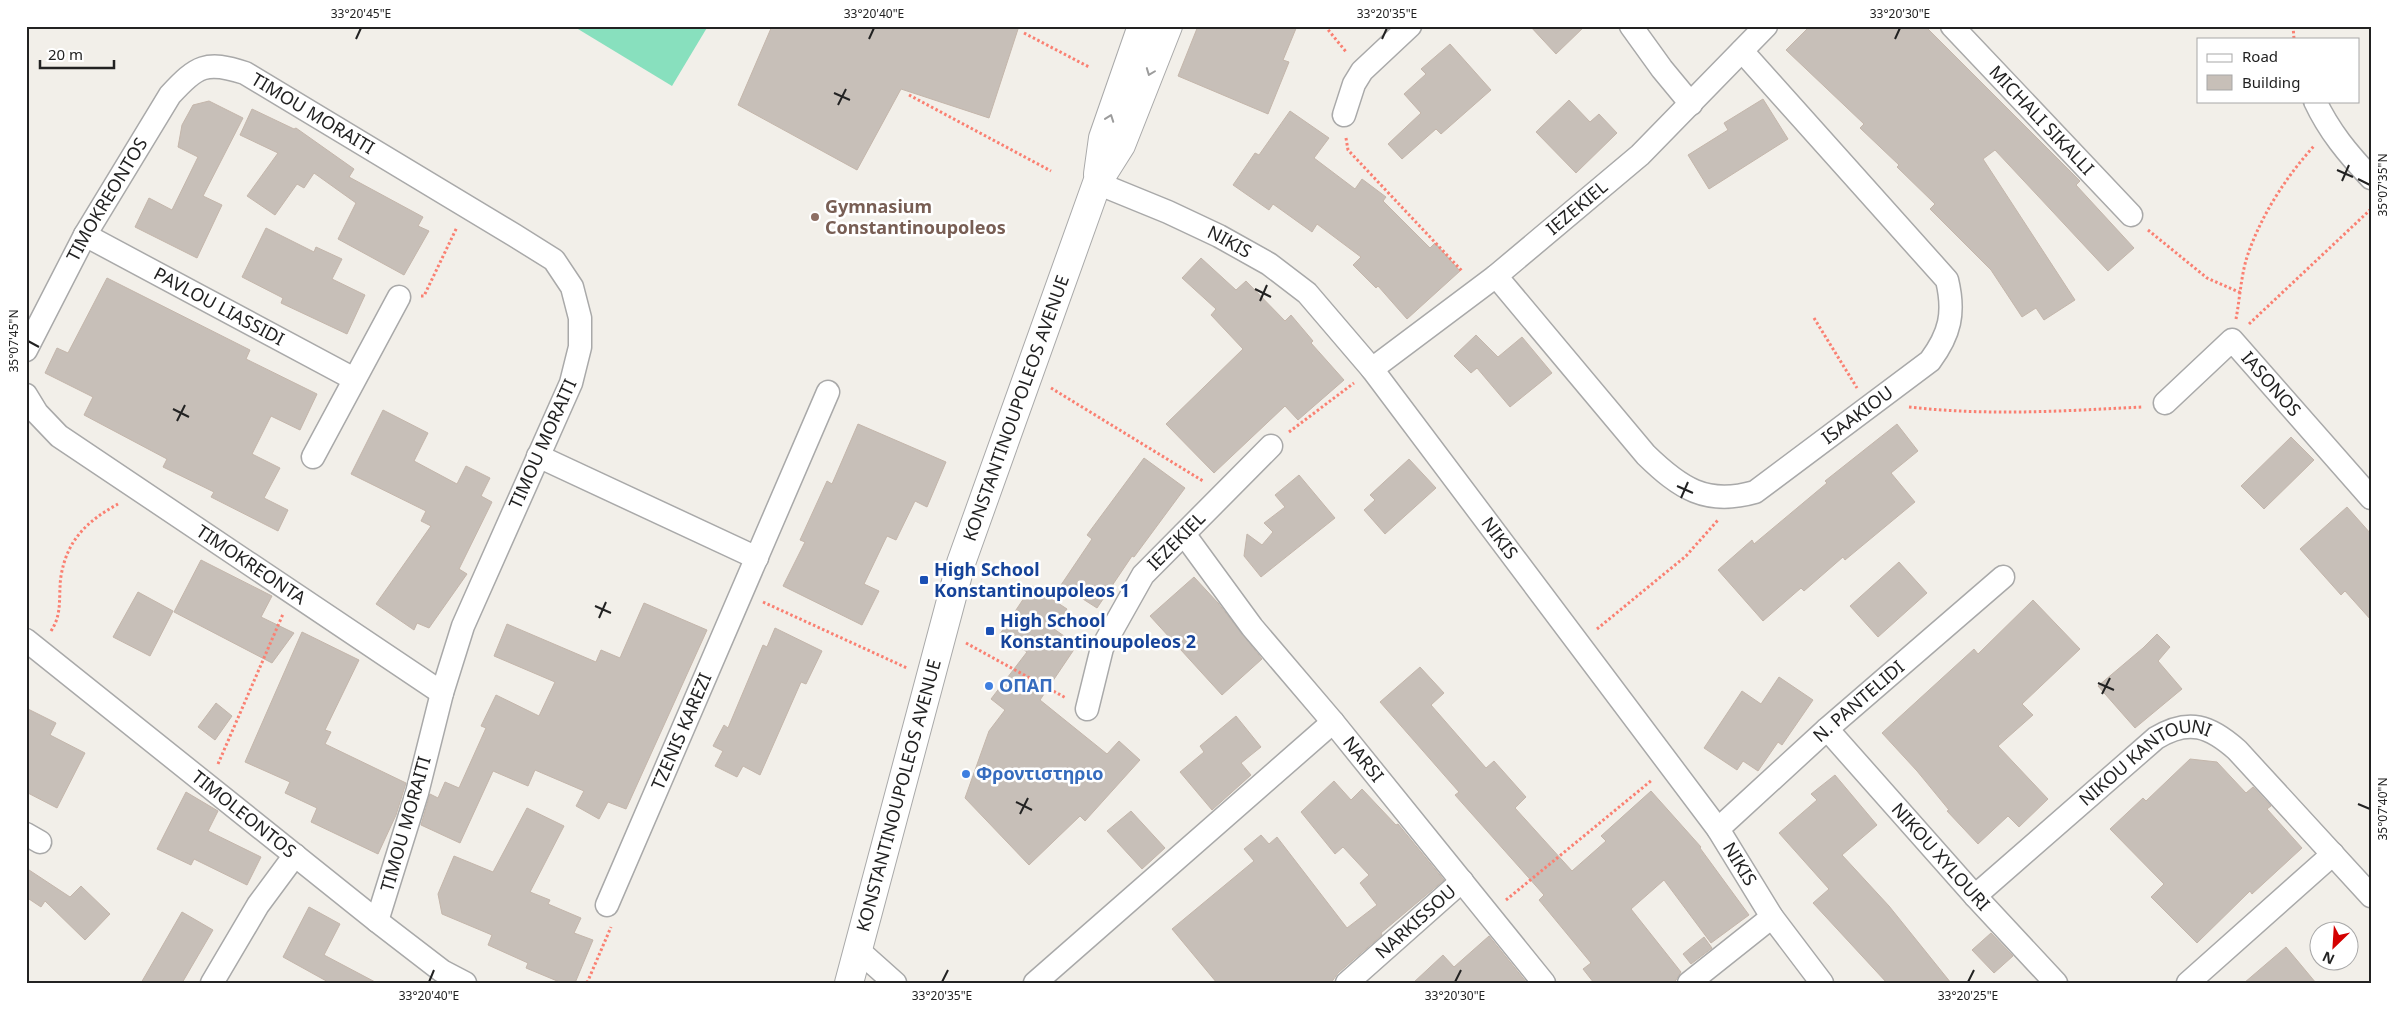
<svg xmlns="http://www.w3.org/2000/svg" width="2397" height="1009" viewBox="0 0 2397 1009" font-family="'Noto Sans',sans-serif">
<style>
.pitch{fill:#88e0be}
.building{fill:#c7bfb8;stroke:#c4b6ab}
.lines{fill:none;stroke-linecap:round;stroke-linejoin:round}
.minor-casing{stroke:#a9a9a9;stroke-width:25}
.tertiary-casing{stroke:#a9a9a9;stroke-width:30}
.path{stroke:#fa8072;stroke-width:3;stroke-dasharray:2.5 2.5;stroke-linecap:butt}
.minor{stroke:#fff;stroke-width:22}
.tertiary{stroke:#fff;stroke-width:28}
.oneway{stroke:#9c9c9c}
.ticks{fill:none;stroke:#222;stroke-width:2}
.education-dot{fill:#8d6e63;stroke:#fff;stroke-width:2}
.transit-dot{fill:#1a4fb4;stroke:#fff;stroke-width:2}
.shop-dot{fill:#3f7fe0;stroke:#fff;stroke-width:2}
.labels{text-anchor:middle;stroke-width:5;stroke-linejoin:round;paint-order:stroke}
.street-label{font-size:18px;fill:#222;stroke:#fff}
.education-label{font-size:18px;font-weight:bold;fill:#785e54;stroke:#fff;text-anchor:start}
.transit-label{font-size:18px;font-weight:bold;fill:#164399;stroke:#fff;text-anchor:start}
.shop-label{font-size:18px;font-weight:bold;fill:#366cbe;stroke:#fff;text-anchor:start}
.neatline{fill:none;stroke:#222;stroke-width:2}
.ticks-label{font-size:12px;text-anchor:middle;fill:#222}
</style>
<rect width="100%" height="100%" fill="#f2efe9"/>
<path class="pitch" d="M573,26H708L672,86Z"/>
<g class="building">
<path d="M772,26H1019L989,118L901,89L857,170L738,105Z"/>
<path d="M1198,26H1297L1283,60L1289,62L1268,114L1178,76Z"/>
<path d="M1530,26H1585L1556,54Z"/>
<path d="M1810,26H1925L2080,181L2076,185L2134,248L2108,271L1995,150L1983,159L2075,300L2044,320L2036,308L2022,317L1991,270L1930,209L1935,204L1897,167L1899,165L1860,128L1864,124L1786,50Z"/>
<path d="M1450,44L1491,90L1441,134L1436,129L1402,159L1388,144L1421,113L1404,94L1426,74L1421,69Z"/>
<path d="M1763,99L1788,139L1709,189L1688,155L1728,130L1724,123Z"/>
<path d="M1569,100L1590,122L1599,114L1617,133L1576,173L1536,132Z"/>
<path d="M209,101L243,118L203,196L222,205L197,258L135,227L149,198L172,210L198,157L178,147L182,125L193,105Z"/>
<path d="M252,109L294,129L296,128L354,169L349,177L423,217L418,226L429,231L404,275L338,239L356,203L314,173L304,188L297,184L275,215L247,196L278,153L240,135Z"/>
<path d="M1290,111L1329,138L1314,158L1355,189L1362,179L1386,197L1383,201L1430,248L1435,243L1460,271L1407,319L1378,286L1376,288L1353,265L1361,257L1317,224L1312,232L1273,204L1269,210L1233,185L1255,153L1259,155Z"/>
<path d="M266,228L314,252L316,247L342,259L332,279L365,295L347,334L281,303L283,298L242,277Z"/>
<path d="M1201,258L1236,290L1246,281L1285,321L1291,315L1313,341L1311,343L1344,380L1298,420L1285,406L1214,473L1166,424L1243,349L1211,315L1216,309L1182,278Z"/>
<path d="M107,278L250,350L246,359L317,394L300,430L271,416L252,454L280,468L264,498L288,510L278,531L211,497L214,492L163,467L167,459L84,415L93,397L45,373L57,348L68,353Z"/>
<path d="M1476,335L1498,357L1522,337L1552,373L1510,407L1477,368L1471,373L1454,356Z"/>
<path d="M383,410L428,433L414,461L457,484L466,466L490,478L481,496L492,502L459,569L467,574L429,628L417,623L414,630L376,604L431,526L421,521L426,511L351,474Z"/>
<path d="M858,424L946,462L927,507L915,501L896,540L887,536L864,584L879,591L862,625L783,586L805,542L800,540L827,481L832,484Z"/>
<path d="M1897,424L1918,451L1891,473L1915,502L1845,560L1843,557L1804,591L1801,588L1763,621L1718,570L1752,540L1754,544L1827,483L1825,481Z"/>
<path d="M2291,437L2314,460L2264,509L2241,486Z"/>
<path d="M1144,458L1185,488L1134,557L1132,556L1097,608L1061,585L1092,539L1087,535Z"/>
<path d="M1409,459L1436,488L1385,534L1364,510L1375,500L1370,495Z"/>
<path d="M1299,475L1335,518L1261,577L1244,556L1247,534L1262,545L1273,532L1264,523L1285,507L1275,495Z"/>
<path d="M2347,507L2371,534V620L2345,591L2341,595L2300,549Z"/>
<path d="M201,560L272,596L261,617L294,633L272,663L174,612Z"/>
<path d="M1899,562L1927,593L1878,637L1850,606Z"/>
<path d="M1194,577L1218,603L1262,659L1222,695L1150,616Z"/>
<path d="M1032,586L1067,609L1054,629L1077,645L1040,700L1107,754L1119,741L1140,760L1085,821L1080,816L1029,865L965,798L989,731L1005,710L991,699L1027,652L1000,634Z"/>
<path d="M138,592L173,611L150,656L113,637Z"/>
<path d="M2033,600L2080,649L2022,704L2033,715L1998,746L2048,799L2019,827L2008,816L1978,844L1947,811L1949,810L1917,771L1882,733L1974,649L1978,654Z"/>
<path d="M644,603L707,630L626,809L608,802L599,819L576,806L584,791L535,770L528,786L493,771L460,843L421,825L430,794L438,798L445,782L459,788L486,728L481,726L496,695L539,716L555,682L494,656L507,624L596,662L601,650L620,658Z"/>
<path d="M775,628L822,651L806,684L801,682L760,775L743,766L737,777L715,766L723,751L713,746L724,725L728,728L763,645L767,647Z"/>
<path d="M302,632L359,660L325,730L331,732L325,744L406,783L396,815L378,854L311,822L317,808L285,793L290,782L245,762Z"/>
<path d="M2157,634L2170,647L2158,661L2182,689L2135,728L2098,686L2143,648Z"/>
<path d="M1420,667L1444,693L1431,705L1486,768L1494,761L1526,797L1515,808L1572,871L1606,841L1601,836L1651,791L1701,847L1700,848L1749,915L1711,943L1664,880L1631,909L1681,972L1676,980L1673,983H1594L1583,969L1591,963L1539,900L1544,895L1455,795L1459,792L1380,702Z"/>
<path d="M1779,677L1813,700L1782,745L1778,742L1758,771L1743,761L1737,770L1704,748L1742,691L1761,704Z"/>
<path d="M216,703L232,716L215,740L198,727Z"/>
<path d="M26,708L56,723L50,735L85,753L57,808L26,792Z"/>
<path d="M1236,716L1261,747L1241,763L1251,775L1212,810L1180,772L1204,752L1200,746Z"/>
<path d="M2190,759L2217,762L2246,793L2253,787L2271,806L2267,809L2302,848L2252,894L2250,891L2197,943L2151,897L2164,884L2110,829L2143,798L2146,801Z"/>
<path d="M1835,775L1877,825L1842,855L1889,906L1951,983H1887L1813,903L1829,889L1779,833L1817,800L1811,794Z"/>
<path d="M1334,781L1351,800L1362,789L1396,825L1398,824L1444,880L1381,933L1382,935L1338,973L1331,983H1217L1172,929L1254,861L1244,849L1261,835L1269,844L1277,837L1347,928L1377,905L1360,883L1369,875L1343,847L1335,854L1301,812Z"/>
<path d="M186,792L218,811L208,831L261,857L247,885L194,859L191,865L157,849Z"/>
<path d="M527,808L564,826L530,892L550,900L548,904L581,918L574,933L593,940L575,983H562L526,968L528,963L488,945L492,935L442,914L438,894L454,856L493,872Z"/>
<path d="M1131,811L1165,848L1142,869L1107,831Z"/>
<path d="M26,868L70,897L81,886L110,914L85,940L45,901L41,907L26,897Z"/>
<path d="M309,907L340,924L324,955L377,983H330L283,957Z"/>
<path d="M182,912L213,930L182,983H141Z"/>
<path d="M1991,933L2013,956L1994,973L1972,950Z"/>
<path d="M1489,936L1527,983H1413L1443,955L1454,967Z"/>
<path d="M1704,937L1712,948L1691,964L1683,954Z"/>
<path d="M2286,947L2316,983H2244Z"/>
</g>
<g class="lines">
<defs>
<g id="minor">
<path d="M1631,26L1662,69L1691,104"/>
<path id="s1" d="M1952,26L2131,215"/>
<path d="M2315,101C2329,131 2348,154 2371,178"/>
<path d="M1344,115L1354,84L1362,71L1410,26"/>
<path id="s2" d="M1097,183L1168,212L1219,236L1269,264L1307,293L1372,369L1718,829L1772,917L1822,983"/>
<path id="s3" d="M85,235L354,379"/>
<path id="s4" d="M1496,276L1646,455C1680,488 1706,506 1755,492L1930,361C1950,334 1955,313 1947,280L1742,51"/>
<path id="s5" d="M26,350L85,235L170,95C197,66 206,60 245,73L514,235L554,260L572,287L580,318V347L571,383L463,626L442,693L417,793L377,921"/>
<path id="s6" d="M1372,369L1496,276L1640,155L1766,26"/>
<path id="s7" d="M26,395L37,413L59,436L442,693"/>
<path id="s8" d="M2165,403L2232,340L2371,498"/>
<path d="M538,456L757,558"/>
<path d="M313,457L399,297"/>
<path id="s9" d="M1184,534L1252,627L1333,722L1544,983"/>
<path id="s10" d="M26,640L377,921L442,971L465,983"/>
<path id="s11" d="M1087,709L1102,648L1143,575L1271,446"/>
<path id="s12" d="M1827,729L1975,896L2056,983"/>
<path id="s13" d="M1718,829L1827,729L2003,577"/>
<path d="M26,834L40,842"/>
<path id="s14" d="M1975,896L2156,738C2189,718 2210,726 2237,750L2371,896"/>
<path id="s15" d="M607,905L828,392"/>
<path d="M858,950L895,983"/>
<path d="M212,983L258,905L295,855"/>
<path d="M1035,983L1333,722"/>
<path id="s16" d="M1347,983L1462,881"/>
<path d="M1689,983L1772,917"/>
<path d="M2188,983L2333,854"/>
</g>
<g id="tertiary">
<path d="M1098,174L1103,138L1142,26"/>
<path id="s17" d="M849,983L961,563L1097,183L1121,145L1168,26"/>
</g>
</defs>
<use href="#minor" class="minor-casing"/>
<use href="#tertiary" class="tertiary-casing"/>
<g class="path">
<path d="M1325,26L1347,53"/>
<path d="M2293,26L2294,39"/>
<path d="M1024,33L1089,67"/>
<path d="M909,95L1051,171"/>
<path d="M1346,138L1348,150L1462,271"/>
<path d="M2148,230L2207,278L2241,293"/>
<path d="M421,296H424L457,227"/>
<path d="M1814,318L1857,388"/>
<path d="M2236,319C2240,298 2241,274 2248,254C2262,214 2286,177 2314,146"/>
<path d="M2249,324L2371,209"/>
<path d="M1051,388L1203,481"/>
<path d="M1909,407C1989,416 2063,411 2142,407"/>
<path d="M1289,432L1354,383"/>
<path d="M763,602L907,668"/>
<path d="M1597,629L1686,556L1718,520"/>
<path d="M51,631C63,613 58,596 61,576C67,540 87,521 118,504"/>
<path d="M966,643L1066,698"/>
<path d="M218,764L283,614"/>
<path d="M1506,900L1652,780"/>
<path d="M587,983L611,927"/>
</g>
<use href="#minor" class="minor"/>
<use href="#tertiary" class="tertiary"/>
</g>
<defs><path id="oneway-chevron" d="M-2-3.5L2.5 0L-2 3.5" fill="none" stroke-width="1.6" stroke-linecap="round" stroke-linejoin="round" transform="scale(1.25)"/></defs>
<g class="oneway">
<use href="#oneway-chevron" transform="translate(1150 72) rotate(111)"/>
<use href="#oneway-chevron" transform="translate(1110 118) rotate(-70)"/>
</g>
<path class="ticks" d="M356,39L361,28M869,39L874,28M1382,39L1387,28M1895,39L1900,28M834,93L850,100M838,105L846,89M2337,170L2353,177M2358,179L2370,185M2342,181L2349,165M1255,289L1271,297M1260,301L1267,285M28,341L39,347M173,409L189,417M177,421L185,405M1677,486L1693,493M1681,498L1688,482M595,606L611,613M599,618L606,602M2098,683L2114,690M2102,694L2110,678M1016,802L1032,810M2358,804L2370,809M1020,814L1028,798M429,982L434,970M942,982L948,970M1455,982L1461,970M1968,982L1974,970"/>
<circle class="education-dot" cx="815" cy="217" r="5"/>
<g class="transit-dot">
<rect x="919" y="575" width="10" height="10" rx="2.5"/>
<rect x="985" y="626" width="10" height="10" rx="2.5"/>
</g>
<g class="shop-dot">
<circle cx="989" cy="686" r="5"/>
<circle cx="966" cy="774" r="5"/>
</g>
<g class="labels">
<g class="street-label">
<text dy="6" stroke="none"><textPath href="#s5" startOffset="458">TIMOU MORAITI</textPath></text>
<text dy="6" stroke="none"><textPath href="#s1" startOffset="130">MICHALI SIKALLI</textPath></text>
<text dy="6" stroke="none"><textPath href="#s5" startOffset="171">TIMOKREONTOS</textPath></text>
<text dy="6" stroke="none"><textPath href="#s6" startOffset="261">IEZEKIEL</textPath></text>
<text dy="6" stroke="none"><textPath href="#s2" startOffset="145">NIKIS</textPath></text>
<text dy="6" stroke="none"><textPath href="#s3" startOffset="152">PAVLOU LIASSIDI</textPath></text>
<text dy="6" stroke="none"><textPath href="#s8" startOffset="151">IASONOS</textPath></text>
<text dy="6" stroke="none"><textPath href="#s17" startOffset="599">KONSTANTINOUPOLEOS AVENUE</textPath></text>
<text dy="6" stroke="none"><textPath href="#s4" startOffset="484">ISAAKIOU</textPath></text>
<text transform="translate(543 444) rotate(-66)" y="6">TIMOU MORAITI</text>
<text dy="6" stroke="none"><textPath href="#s2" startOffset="550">NIKIS</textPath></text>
<text dy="6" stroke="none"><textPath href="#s11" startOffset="194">IEZEKIEL</textPath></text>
<text dy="6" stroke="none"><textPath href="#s7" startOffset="284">TIMOKREONTA</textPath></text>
<text dy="6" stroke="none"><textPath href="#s13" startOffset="190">N. PANTELIDI</textPath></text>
<text dy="6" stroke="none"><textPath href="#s15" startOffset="189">TZENIS KAREZI</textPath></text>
<text dy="6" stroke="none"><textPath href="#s9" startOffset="288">NARSI</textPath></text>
<text dy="6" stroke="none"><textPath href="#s14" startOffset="220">NIKOU KANTOUNI</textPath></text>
<text dy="6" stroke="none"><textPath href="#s17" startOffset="194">KONSTANTINOUPOLEOS AVENUE</textPath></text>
<text dy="6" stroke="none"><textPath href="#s10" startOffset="279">TIMOLEONTOS</textPath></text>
<text transform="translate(406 824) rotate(-74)" y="6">TIMOU MORAITI</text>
<text dy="6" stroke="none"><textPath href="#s12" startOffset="171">NIKOU XYLOURI</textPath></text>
<text dy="6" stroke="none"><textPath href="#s2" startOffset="955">NIKIS</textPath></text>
<text dy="6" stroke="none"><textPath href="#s16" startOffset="92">NARKISSOU</textPath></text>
</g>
<g class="education-label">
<text x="825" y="213">Gymnasium<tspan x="825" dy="21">Constantinoupoleos</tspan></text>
</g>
<g class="transit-label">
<text x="934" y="576">High School<tspan x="934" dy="21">Konstantinoupoleos 1</tspan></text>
<text x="1000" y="627">High School<tspan x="1000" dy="21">Konstantinoupoleos 2</tspan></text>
</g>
<g class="shop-label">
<text x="999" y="692">ΟΠΑΠ</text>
<text x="976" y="780">Φροντιστηριο</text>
</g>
</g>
<rect width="2397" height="1009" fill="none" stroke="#ffffff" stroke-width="55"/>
<rect x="2197" y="38" width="162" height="65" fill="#ffffff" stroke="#a7a7a7"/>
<rect x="2207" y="54" width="25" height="8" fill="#ffffff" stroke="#a7a7a7"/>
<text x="2242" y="62" font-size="15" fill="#222222">Road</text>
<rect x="2207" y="75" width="25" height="15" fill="#c7bfb8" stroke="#a7a7a7"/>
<text x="2242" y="88" font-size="15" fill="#222222">Building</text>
<g transform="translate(2334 946) rotate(205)"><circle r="24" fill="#ffffff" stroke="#a7a7a7"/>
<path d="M0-4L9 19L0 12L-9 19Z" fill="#d40000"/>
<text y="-8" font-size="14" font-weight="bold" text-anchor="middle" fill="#222222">N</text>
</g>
<path d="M40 60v8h74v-8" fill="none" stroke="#222222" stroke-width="2.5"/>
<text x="48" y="60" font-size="15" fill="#222222" stroke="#ffffff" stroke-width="4" paint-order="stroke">20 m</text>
<rect x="28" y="28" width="2342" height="954" class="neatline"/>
<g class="ticks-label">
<text x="361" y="18">33°20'45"E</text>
<text x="874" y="18">33°20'40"E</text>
<text x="1387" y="18">33°20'35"E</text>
<text x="1900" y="18">33°20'30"E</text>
<text transform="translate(2383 185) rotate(-90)" y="4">35°07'35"N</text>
<text transform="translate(14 341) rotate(-90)" y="4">35°07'45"N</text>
<text transform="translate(2383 809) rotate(-90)" y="4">35°07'40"N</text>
<text x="429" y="1000">33°20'40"E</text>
<text x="942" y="1000">33°20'35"E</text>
<text x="1455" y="1000">33°20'30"E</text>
<text x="1968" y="1000">33°20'25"E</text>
</g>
</svg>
